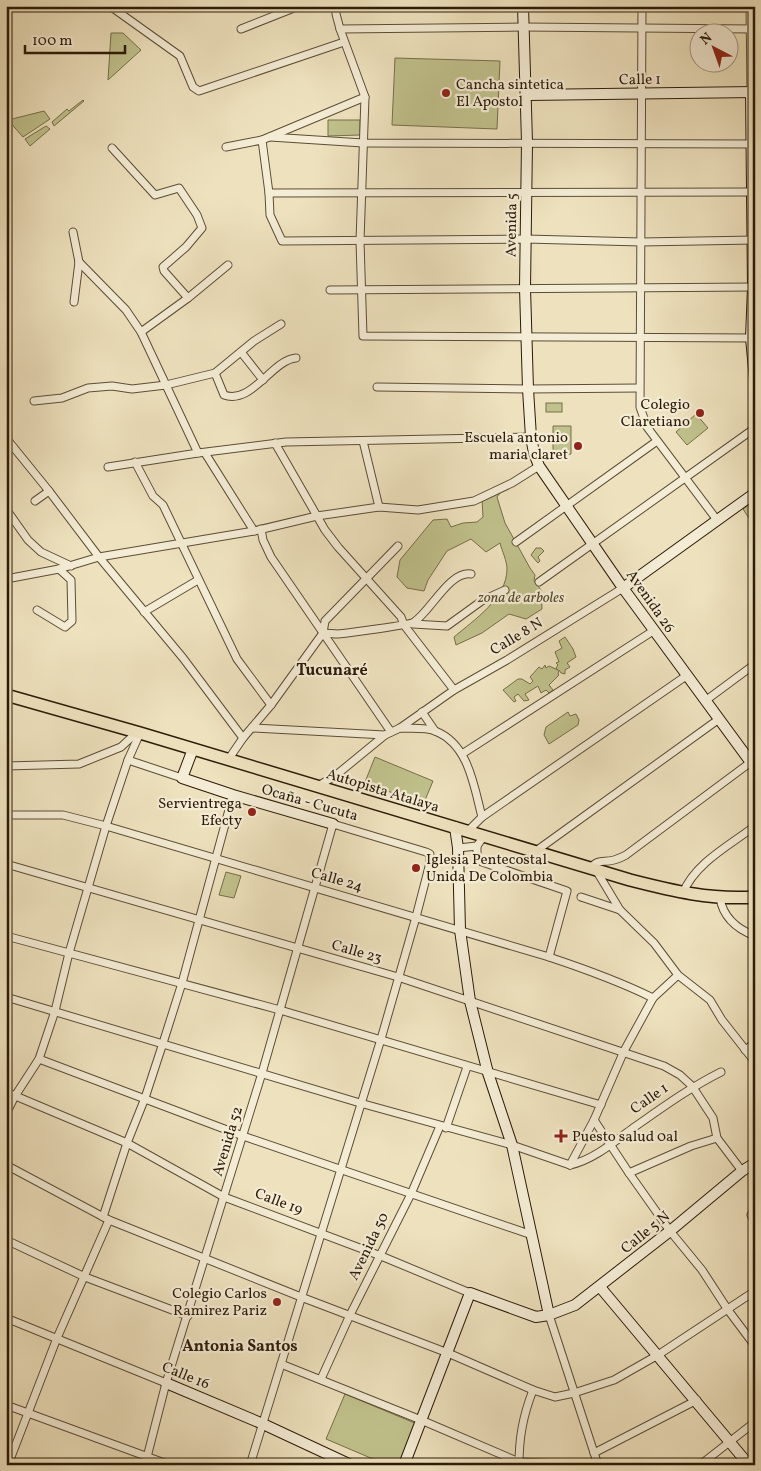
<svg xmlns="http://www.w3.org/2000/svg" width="761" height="1471" viewBox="0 0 761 1471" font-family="Vollkorn,serif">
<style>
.green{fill:#c0c18c;stroke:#766e4a}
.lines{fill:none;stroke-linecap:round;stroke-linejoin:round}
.street-casing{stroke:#5c4d36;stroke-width:9}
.secondary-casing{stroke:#2c1b08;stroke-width:12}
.primary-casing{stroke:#2c1b08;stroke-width:14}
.street{stroke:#f4ecd5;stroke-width:7}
.secondary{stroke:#f4ecd5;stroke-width:10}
.primary{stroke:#eee2be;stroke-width:11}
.poi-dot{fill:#8f2418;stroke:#f4ecd5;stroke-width:2}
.labels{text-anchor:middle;stroke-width:4.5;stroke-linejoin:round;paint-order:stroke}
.street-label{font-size:15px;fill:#2c1b08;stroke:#f4ecd5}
.poi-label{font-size:15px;fill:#2c1b08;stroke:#f4ecd5;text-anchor:end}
.park-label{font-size:15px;font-style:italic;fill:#584d30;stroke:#f4ecd5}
.neighbourhood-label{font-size:16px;font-weight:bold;fill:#2c1b08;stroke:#f4ecd5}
</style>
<rect width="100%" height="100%" fill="#eee2be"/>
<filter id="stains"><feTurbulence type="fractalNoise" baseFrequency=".004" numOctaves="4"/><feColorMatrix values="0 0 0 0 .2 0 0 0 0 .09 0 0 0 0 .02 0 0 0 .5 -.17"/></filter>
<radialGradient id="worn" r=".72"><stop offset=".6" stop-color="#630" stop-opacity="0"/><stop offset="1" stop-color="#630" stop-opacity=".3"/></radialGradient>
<g class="green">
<path d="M111,33H123L141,50L108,80Z"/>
<path d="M395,58L500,61L497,129L392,125Z"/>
<path d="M83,100L84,101L54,126L52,122L67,109L69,111Z"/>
<path d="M44,111L50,119L23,137L8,120Z"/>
<path d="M328,120H360V135L328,136Z"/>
<path d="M46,126L50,129L30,146L25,139Z"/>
<rect x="546" y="403" width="16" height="9"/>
<path d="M696,414L708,428L687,445L676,432Z"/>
<path d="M553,426H571V454L553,455Z"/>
<path d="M503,489L497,497L505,523L530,568L535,575L534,581L541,590L542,609L526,619L509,614L482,633L456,645L454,637C474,620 507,598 507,569C507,561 502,551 500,543L486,552L471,539L447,551L428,580L424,591L407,588L397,577L400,560L433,520L447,519L451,527L463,523L477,522L483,517L482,499Z"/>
<path d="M755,500V522L752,523L743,509Z"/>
<path d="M536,548H541L544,551L538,557L540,561L538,563L531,555Z"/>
<path d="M565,637L573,649L576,657L567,663L570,667L565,670V674L561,673L559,670L558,674L559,675L549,685L553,690L549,693L546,690L541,693L538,686L525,694L529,700L524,701L518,694L514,697L516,701L514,702L503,690L518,679H522L530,684L533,681L530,677L539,667L542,669L545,665L546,668L549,666L558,670L556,668L558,665L556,663L559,662L555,652L562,648L559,641Z"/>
<path d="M568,712L570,716L576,714L579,720L578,725L549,744L544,735L546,727Z"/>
<path d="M375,757L433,781L423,805L365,782Z"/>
<path d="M226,872L241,876L234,898L219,895Z"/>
<path d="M345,1394L417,1424L400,1465H387L326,1439Z"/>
</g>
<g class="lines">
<defs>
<g id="street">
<path d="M110,6L180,56L193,87L199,91L344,42"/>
<path d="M336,6V14L340,29L365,97L360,241L363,336L754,338"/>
<path d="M642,6L640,407L647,427L717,520"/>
<path d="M750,6L751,92"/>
<path d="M241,29L299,6"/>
<path d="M340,29L523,27L755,29"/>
<path d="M270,137L363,143L754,144"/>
<path d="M262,140L269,193L270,215L282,241L526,239L641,242L755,240"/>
<path d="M226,147L262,140L365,97"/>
<path d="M112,148L155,195L179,188L197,215L202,228L186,247L163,267L164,271L188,298"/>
<path d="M269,193L754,192"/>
<path d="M73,232L79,262L74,302"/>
<path d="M79,262L126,310L141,332L198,453"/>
<path d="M330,290L755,287"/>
<path d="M141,332L188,298L228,265"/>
<path d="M241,352L263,380"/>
<path d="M215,373L224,395C252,405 272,360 296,358"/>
<path d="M377,387L528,389L639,388"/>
<path d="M34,401L62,398L88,388L112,386L132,389L166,385L215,373L254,341L281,324"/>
<path d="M6,438L49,491L99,557L183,658L243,738"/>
<path d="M363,441L379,507"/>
<path d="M275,443L325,530L338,547L401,617L404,625L454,690"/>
<path d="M205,453L254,531"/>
<path d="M135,462L153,496L163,505L237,659L271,705"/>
<path d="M108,467L198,453L286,442L531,437"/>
<path d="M35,501L49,491"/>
<path d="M6,509L28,540L41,552L71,566"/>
<path d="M261,529L263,540L271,557L391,732"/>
<path d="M516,542L657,441"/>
<path d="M6,579L59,569L99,557L254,531L317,516L379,507L418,510L474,501L512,483L539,466"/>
<path d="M539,582L755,428"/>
<path d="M37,610L65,627L72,621L71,580L59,569"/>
<path d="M144,612L198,580"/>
<path d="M413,624L447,626L483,600L505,590"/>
<path d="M323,633C328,633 333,634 338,634C348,633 410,625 414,622C431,611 449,571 471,574"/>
<path d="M705,701L755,664"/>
<path d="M422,712L435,731"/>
<path d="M252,728L385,735"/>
<path d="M400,728C411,729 425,727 435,731C469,744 474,787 482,817"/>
<path d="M751,753L755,750"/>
<path d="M462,754L653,631"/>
<path d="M128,760L182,778"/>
<path d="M228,760L243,738L271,705L323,633L325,621L398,546"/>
<path d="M6,766L79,764L121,747L137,732"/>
<path d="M318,786L335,776L385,735L400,728L454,690L507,660L623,588"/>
<path d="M6,815H63L106,826L549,957C585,969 619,981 653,998"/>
<path d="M468,831L482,817L686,676"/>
<path d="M484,836L477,846V857L482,862L567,891L549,957"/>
<path d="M458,848L477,846"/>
<path d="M536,851L719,719"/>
<path d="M6,864L398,977L664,1066L680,1075L692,1086L713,1118L717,1138L742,1171"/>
<path d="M590,868C600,858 602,863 614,860C618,859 622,857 626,855L751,762"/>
<path d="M596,870L620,910L654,943L678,975L710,1000L722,1020L755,1062"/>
<path d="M683,893C695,863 730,845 755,826"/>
<path d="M581,897L620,910"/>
<path d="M720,898C723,917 737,929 755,936"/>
<path d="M6,936L280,1010L601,1105"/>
<path d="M6,997L360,1103L512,1145L570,1165"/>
<path d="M745,1050L755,1043"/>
<path d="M39,1059L243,1136L532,1235"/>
<path d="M6,1092L127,1143L224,1197L381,1256L470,1293"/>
<path d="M6,1114L15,1096L39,1059L55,1011L69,953L106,826L128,760L140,733"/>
<path d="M594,1120L629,1173L670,1231L702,1270L728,1310L755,1346"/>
<path d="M446,1128L467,1067"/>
<path d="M6,1165L109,1220L301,1297L448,1353L533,1390L555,1397L574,1393L614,1380L658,1355L755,1291"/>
<path d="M570,1165L594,1120L624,1051L653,998L678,975"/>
<path d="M570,1165C593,1160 614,1142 633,1128C662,1108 689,1088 721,1072"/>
<path d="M629,1173L691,1146L717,1138"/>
<path d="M755,1208L751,1215L755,1223"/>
<path d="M103,1217L127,1143L145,1098L163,1043L182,983L233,795"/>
<path d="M6,1240L85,1277L188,1316"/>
<path d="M549,1315L598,1465"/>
<path d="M6,1318L166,1383"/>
<path d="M281,1364L421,1420L519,1462L564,1464"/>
<path d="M321,1379L350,1315L411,1194L440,1126"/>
<path d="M6,1405L170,1465"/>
<path d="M594,1453L697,1400"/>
<path d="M7,1465L11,1457L57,1338L109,1220"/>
<path d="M145,1465L166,1383L262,1073L333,824L426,852L430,854V863L416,917L381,1039L250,1465"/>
<path d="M519,1465C519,1437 523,1416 533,1390"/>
<path d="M700,1465L755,1422"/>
</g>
<g id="secondary">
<path d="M523,6L527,142L525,288L528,389L531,437L534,453L539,466L623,588L755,768"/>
<path d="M751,92L753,287L751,338L755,380"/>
<path d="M527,95L755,92"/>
<path d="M623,588L755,493"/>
<path d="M193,749L182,778L233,795L333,824"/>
<path d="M455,827L458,848L460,930L470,1001L488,1073L512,1145L549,1315"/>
<path d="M600,1287L749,1465"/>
<path d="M166,1383L263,1424L351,1465"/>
<path d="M404,1465L470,1293L536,1317L549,1315L575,1305L670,1231L742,1171L755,1163"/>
</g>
<path id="primary" d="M6,695L140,733L630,880C673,891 710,900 755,897"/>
</defs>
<use href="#street" class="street-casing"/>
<use href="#secondary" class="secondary-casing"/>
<use href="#primary" class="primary-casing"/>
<use href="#street" class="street"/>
<use href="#secondary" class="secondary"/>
<use href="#primary" class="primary"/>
</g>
<g class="poi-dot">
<circle cx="446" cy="93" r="5"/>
<circle cx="700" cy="413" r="5"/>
<circle cx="578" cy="446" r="5"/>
<circle cx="252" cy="812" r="5"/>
<circle cx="416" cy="868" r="5"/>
<path d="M558.5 1128.5h5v5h5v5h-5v5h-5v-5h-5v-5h5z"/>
<circle cx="277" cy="1302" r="5"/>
</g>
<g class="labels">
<g class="street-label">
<text transform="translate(640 79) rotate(-1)" y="5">Calle 1</text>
<text transform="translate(511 225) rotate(-89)" y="5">Avenida 5</text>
<text transform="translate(651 601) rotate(55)" y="5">Avenida 26</text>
<text transform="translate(516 636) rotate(-31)" y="5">Calle 8 N</text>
<text transform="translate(383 790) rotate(17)" y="5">Autopista Atalaya</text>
<text transform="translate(310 802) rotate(16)" y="5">Ocaña - Cucuta</text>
<text transform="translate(337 879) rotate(16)" y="5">Calle 24</text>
<text transform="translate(357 951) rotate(16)" y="5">Calle 23</text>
<text transform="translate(649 1098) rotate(-35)" y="5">Calle 1</text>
<text transform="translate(227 1141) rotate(-73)" y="5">Avenida 52</text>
<text transform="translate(279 1201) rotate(21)" y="5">Calle 19</text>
<text transform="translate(645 1232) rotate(-39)" y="5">Calle 5 N</text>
<text transform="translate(368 1246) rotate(-64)" y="5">Avenida 50</text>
<text transform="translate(186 1375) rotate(22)" y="5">Calle 16</text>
</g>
<g class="poi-label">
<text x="456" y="89" text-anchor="start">Cancha sintetica<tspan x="456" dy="17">El Apostol</tspan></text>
<text x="690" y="409">Colegio<tspan x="690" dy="17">Claretiano</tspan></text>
<text x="568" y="442">Escuela antonio<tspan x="568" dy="17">maria claret</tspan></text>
<text x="242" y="808">Servientrega<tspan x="242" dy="17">Efecty</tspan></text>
<text x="426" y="864" text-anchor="start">Iglesia Pentecostal<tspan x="426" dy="17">Unida De Colombia</tspan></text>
<text x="572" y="1141" text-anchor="start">Puesto salud 0al</text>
<text x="267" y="1298">Colegio Carlos<tspan x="267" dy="17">Ramirez Pariz</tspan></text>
</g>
<g class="park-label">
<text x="521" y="602">zona de arboles</text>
</g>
<g class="neighbourhood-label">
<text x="332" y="675">Tucunaré</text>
<text x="240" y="1351">Antonia Santos</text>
</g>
</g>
<rect width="761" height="1471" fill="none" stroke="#eee2be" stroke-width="25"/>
<rect x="8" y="8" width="746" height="1456" fill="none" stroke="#2c1b08" stroke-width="2.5"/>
<rect x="12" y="12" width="736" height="1446" fill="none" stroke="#2c1b08"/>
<g transform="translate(714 48) rotate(319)"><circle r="24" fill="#f4ecd5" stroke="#a49883"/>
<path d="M0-4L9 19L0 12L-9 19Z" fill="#8f2418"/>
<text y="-8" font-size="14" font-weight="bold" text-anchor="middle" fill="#2c1b08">N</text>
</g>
<path d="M25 45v8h100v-8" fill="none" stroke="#2c1b08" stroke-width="2.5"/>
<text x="32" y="45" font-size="15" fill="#2c1b08" stroke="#f4ecd5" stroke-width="4" paint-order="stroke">100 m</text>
<rect width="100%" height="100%" filter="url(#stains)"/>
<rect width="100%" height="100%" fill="url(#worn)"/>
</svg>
